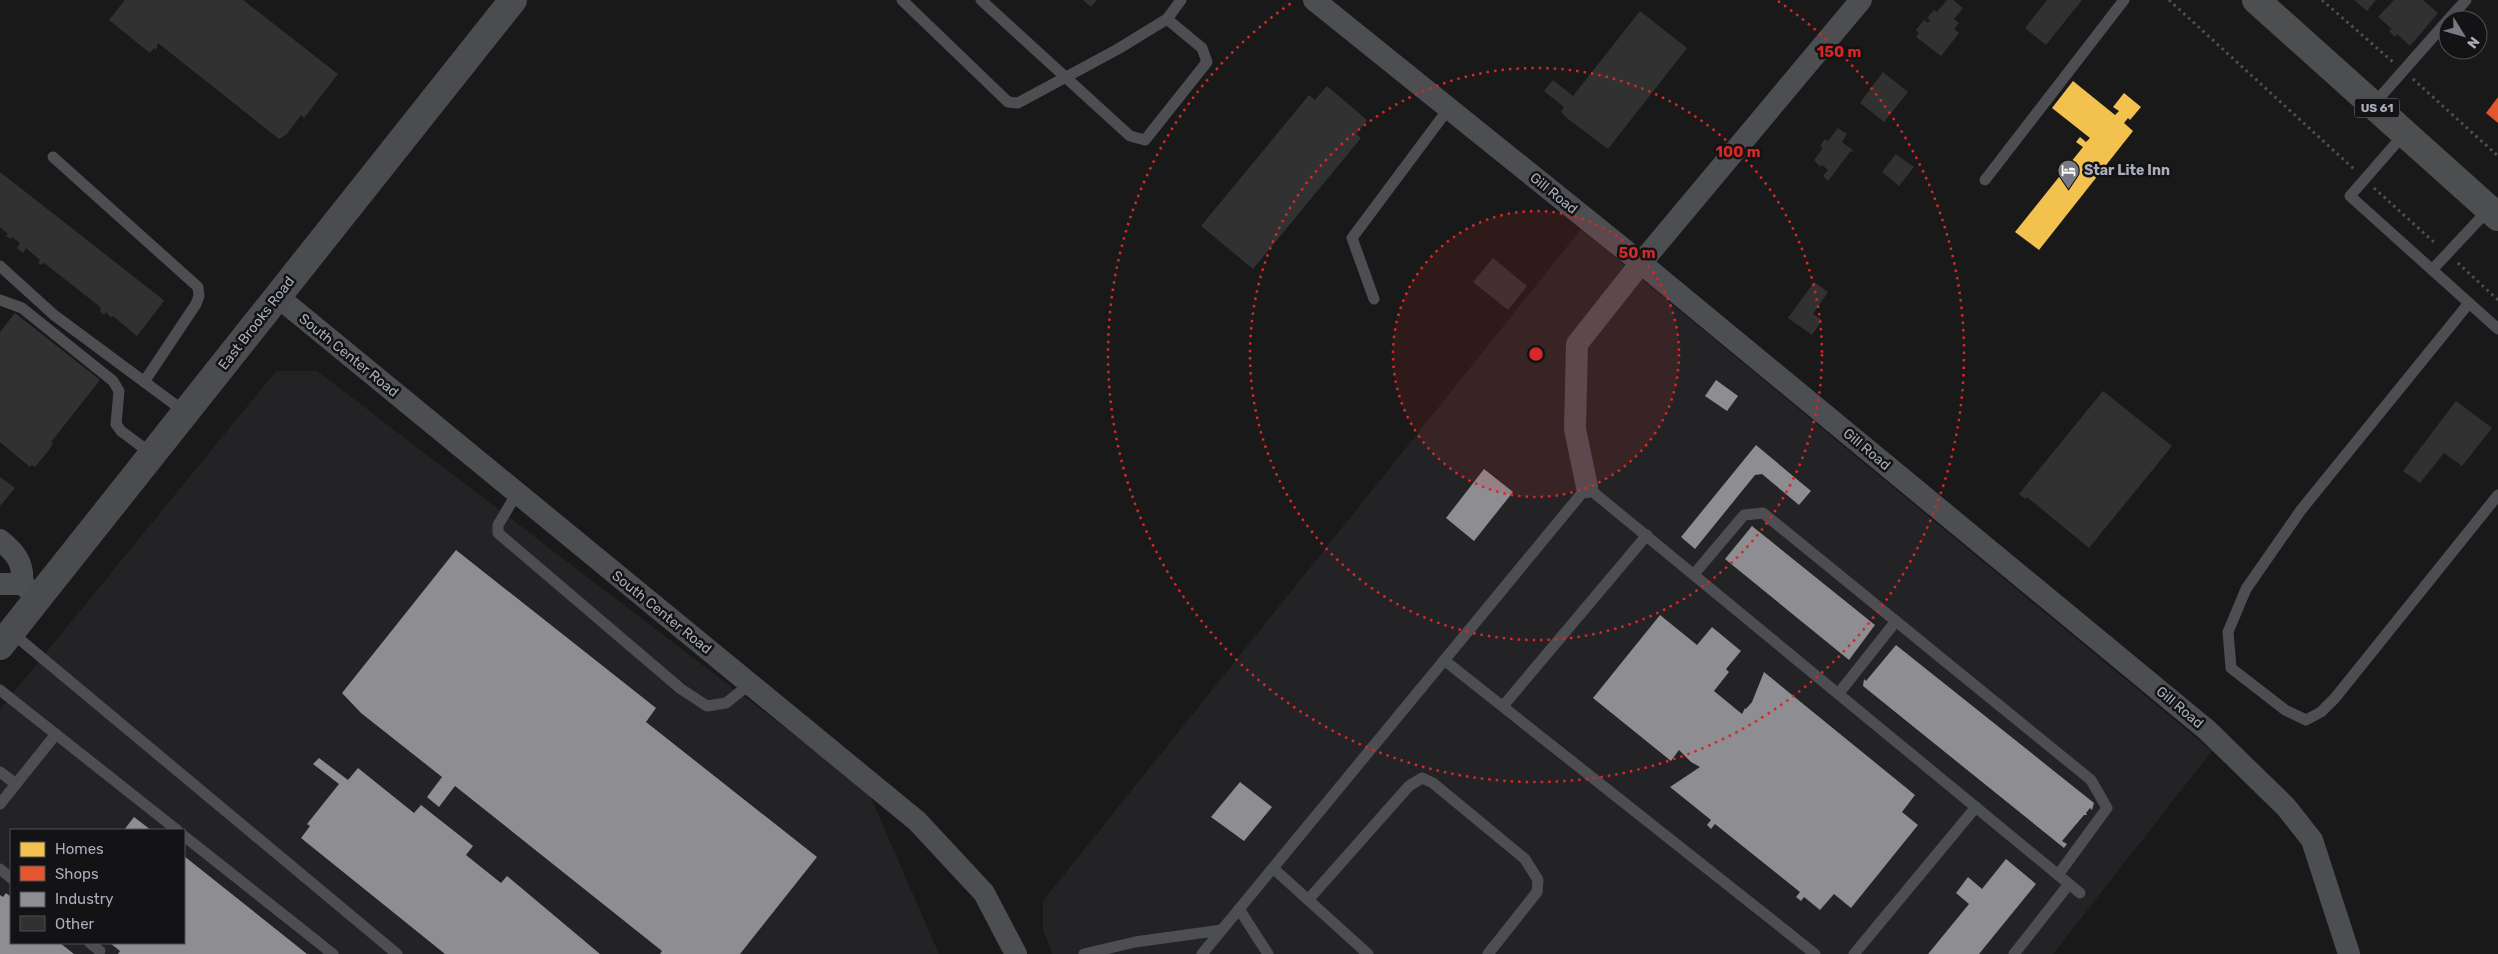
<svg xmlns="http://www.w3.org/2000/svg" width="2498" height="954" viewBox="0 0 2498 954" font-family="Rubik,sans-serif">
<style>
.built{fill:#232325;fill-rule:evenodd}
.homes{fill:#f2c14e}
.shops{fill:#e4572e}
.industry{fill:#8d8d92}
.building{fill:#313131}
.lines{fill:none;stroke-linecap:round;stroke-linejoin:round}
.path{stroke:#4f5054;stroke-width:3;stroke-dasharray:2.5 4;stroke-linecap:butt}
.service{stroke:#4d4e52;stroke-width:11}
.minor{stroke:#4d4e52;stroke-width:22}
.secondary{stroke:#4b4c50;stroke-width:28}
.trunk{stroke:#4c4e50;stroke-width:28}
.ring{fill:none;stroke:#d62828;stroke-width:2.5;stroke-dasharray:2.5 5}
.labels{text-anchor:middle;stroke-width:5;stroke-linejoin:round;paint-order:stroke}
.shield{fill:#131315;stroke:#7d8088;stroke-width:1}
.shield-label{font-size:12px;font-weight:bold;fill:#aaaeba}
.poi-label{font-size:14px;font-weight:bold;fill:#aaaeba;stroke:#131315;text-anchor:start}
.street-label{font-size:14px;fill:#aaaeba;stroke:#131315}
.centre{fill:#d62828;stroke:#131315;stroke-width:2.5}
.ring-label{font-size:15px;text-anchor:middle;font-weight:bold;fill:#d62828;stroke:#131315;stroke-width:5;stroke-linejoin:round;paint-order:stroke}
</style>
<rect width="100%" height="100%" fill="#191919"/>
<g class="built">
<path d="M1581,229L2212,751L2053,954H1052L1043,929V901Z"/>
<path d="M276,371H317L868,791L939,954H0V709ZM11,830H184V943H11Z"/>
</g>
<path class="homes" d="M2073,81L2115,115L2119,111L2113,107L2124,93L2141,107L2130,120L2128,118L2124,123L2133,131L2039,250L2015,232L2083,147L2076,142L2080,137L2086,142L2090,138L2052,108Z"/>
<path class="shops" d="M2498,97V123L2486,113Z"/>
<g class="industry">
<path d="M1716,380L1738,396L1727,411L1705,396Z"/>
<path d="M1756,445L1811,491L1799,505L1762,474L1755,475L1695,549L1681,537Z"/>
<path d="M1484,469L1513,492L1474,541L1446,518Z"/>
<path d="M1752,526L1875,625L1849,660L1725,559Z"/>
<path d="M456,550L656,708L646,722L817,857L740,954H660L662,951L455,786L439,807L427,797L442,777L361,713L342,693Z"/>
<path d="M1660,615L1697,645L1712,627L1741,651L1726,669L1729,672L1714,691L1742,714L1745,708L1746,709L1752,702L1764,672L1915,795L1902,812L1918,825L1851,908L1834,894L1820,910L1804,897L1801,901L1796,897L1800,892L1715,824L1711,829L1707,825L1711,820L1670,787L1700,767L1691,762L1679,750L1671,761L1593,698Z"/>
<path d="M1896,645L2094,803L2092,810L2090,808L2086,813L2087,815H2084L2062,841L2067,844L2064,848L1863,686L1864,679L1866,681Z"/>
<path d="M319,758L348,780L358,768L414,813L421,805L473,846L466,855L501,883L507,876L600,954H445L301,838L310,826L307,824L339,784L313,764Z"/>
<path d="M1240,782L1272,807L1244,841L1211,817Z"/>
<path d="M134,817L151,830H124Z"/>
<path d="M184,856L307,954H118L120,951L110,943H184Z"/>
<path d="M2006,859L2036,884L1979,954H1928L1969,904L1956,893L1968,877L1982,889Z"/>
<path d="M6,893L11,897V943H60L74,954H0V895L3,897Z"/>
</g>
<g class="building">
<path d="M125,0H243L338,74L304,118L301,115L287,134L279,139L158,43L156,50L154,48L150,53L109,20Z"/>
<path d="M1083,0H1097L1091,7Z"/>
<path d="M1947,0H1953L1963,8L1954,19L1959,23L1954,29L1959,33L1941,56L1916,37L1919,33L1916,30L1924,20L1928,23L1930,20L1927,18L1934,10L1937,12Z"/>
<path d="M2047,0H2082L2046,45L2025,28Z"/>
<path d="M2354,0H2376L2367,11Z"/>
<path d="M2394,0H2423L2438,13L2410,46L2397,34L2395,37L2389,31L2392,29L2378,17Z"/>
<path d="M1640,11L1687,48L1608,149L1568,119L1561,112L1564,107L1544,91L1553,80L1573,96Z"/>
<path d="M1883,72L1908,92L1884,122L1860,103Z"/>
<path d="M1327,86L1367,120L1356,134L1361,138L1253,269L1201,226L1309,95L1315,100Z"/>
<path d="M1838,128L1847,134L1842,142L1854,151L1850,152L1828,181L1823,176L1828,170L1822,165L1820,167L1814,160L1823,148L1820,146L1825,139L1828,141Z"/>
<path d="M1896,154L1914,167L1899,186L1882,172Z"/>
<path d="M0,172L161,298L164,301L137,336L113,316L111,318L106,312L104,315L100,311L101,309L99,306L43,262L42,265L38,263L40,260L26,248L23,253L17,248L20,243L12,237L10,239L6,236L8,234L0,227Z"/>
<path d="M1493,258L1527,286L1508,310L1473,282Z"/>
<path d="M1814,282L1828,292L1813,314L1822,320L1812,335L1788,318Z"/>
<path d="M15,313L100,380L51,442L53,443L49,450L35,467L32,465L30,467L0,442V332Z"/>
<path d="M2103,391L2172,446L2089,548L2027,497L2025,499L2019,494Z"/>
<path d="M2456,401L2492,428L2462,466L2444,453L2420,483L2403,471Z"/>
<path d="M0,477L15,488L0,506Z"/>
</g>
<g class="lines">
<g class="path">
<path d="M2169,0L2355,170"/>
<path d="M2322,0L2393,62"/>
<path d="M2413,79L2498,156"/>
<path d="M2374,188L2436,244"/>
<path d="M2458,263L2498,300"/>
</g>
<g class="service">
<path d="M902,0L1008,102L1018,103L1118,49L1167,19L1181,0"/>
<path d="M981,0L1130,136L1145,140L1207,62L1202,48L1167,19"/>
<path d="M2448,20L2466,0"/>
<path d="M2373,105L2448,20"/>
<path d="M2405,133L2350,196L2469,303"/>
<path d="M53,157L198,287L199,296L196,304L144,382"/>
<path d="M1985,180L2124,0"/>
<path d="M0,266L54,315L185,412"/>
<path d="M2432,270L2489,209"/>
<path d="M1374,299L1352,238L1449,108"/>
<path d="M0,300L22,308L113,381L119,391L116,424L121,431L152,454"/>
<path d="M2498,329L2469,303L2301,510L2246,589L2228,632L2231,668L2285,710L2306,720L2321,712L2335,698L2498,495"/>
<path d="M517,493L498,525V533L681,689L707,706L726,703L750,684"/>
<path d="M1695,573L1744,515L1763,513L2091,780L2107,808L2058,875"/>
<path d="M11,632L397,954"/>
<path d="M1444,660L1815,954"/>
<path d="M0,690L177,830"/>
<path d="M1839,693L1896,621"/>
<path d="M1503,706L1647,535"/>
<path d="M0,772L16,784"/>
<path d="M0,804L56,734"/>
<path d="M184,836L333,954"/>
<path d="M1273,868L1368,954"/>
<path d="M0,869L11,878"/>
<path d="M1308,900L1409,786L1422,778L1433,783L1525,859L1538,880L1537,892L1488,954"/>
<path d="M1239,909L1268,954"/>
<path d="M90,943L100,951"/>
<path d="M1084,954L1135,942L1222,930"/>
<path d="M1202,954L1587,487L2080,893"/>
<path d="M1854,954L1976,807"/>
<path d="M2014,954L2069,884"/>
</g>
<g class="minor">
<path d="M1314,0L1641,263L2207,730L2286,807L2312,840L2349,954"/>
<path d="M277,296L917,821L984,893L1016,954"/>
<path d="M1587,487L1575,429L1577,344L1641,263L1861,0"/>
<path d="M0,540C16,553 24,563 22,584"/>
<path d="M0,584H22L33,593"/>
</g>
<path class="secondary" d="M0,646L513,0"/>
<path class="trunk" d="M2256,0L2498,217"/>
</g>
<circle cx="1536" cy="354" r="143" fill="#d62828" fill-opacity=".12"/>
<g class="ring">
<circle cx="1536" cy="354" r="143"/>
<circle cx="1536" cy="354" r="286"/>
<path d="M1778 1A428 428 0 1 1 1294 1"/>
</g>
<defs>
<symbol id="hotel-pin" viewBox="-11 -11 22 30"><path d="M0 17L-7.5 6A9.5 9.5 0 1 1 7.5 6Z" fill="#777a82" stroke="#131315"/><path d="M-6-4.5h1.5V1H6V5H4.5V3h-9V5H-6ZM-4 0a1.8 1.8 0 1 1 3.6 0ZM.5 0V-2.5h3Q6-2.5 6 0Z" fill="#fff"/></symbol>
</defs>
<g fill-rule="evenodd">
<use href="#hotel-pin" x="2056" y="158" width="25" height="34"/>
</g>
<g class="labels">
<rect class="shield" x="2354.5" y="98.5" width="45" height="19" rx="4"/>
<g class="shield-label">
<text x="2377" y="112">US 61</text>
</g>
<g class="poi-label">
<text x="2084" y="175">Star Lite Inn</text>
</g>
<g class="street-label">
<text transform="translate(1554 193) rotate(39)" y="5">Gill Road</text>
<text transform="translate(256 323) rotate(-52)" y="5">East Brooks Road</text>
<text transform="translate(349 355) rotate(39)" y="5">South Center Road</text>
<text transform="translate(1867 449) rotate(40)" y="5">Gill Road</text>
<text transform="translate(662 612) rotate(39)" y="5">South Center Road</text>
<text transform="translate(2180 707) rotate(40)" y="5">Gill Road</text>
</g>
</g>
<circle cx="1536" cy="354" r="8" class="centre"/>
<g class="ring-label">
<text x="1839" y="57">150 m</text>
<text x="1738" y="157">100 m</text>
<text x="1637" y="258">50 m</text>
</g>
<rect x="10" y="829" width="175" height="115" fill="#131315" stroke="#4f5157"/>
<rect x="20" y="842" width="25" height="15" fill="#f2c14e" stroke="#4f5157"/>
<text x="55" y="854" font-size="15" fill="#aaaeba">Homes</text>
<rect x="20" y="866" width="25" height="15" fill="#e4572e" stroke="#4f5157"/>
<text x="55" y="879" font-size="15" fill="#aaaeba">Shops</text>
<rect x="20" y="892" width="25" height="15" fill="#8d8d92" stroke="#4f5157"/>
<text x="55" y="904" font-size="15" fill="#aaaeba">Industry</text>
<rect x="20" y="916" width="25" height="15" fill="#313131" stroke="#4f5157"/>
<text x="55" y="929" font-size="15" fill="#aaaeba">Other</text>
<g transform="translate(2463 35) rotate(127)"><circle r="24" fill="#131315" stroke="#4f5157"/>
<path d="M0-4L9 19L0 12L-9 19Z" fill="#777a82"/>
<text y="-8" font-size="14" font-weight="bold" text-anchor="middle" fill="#aaaeba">N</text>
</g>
</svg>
